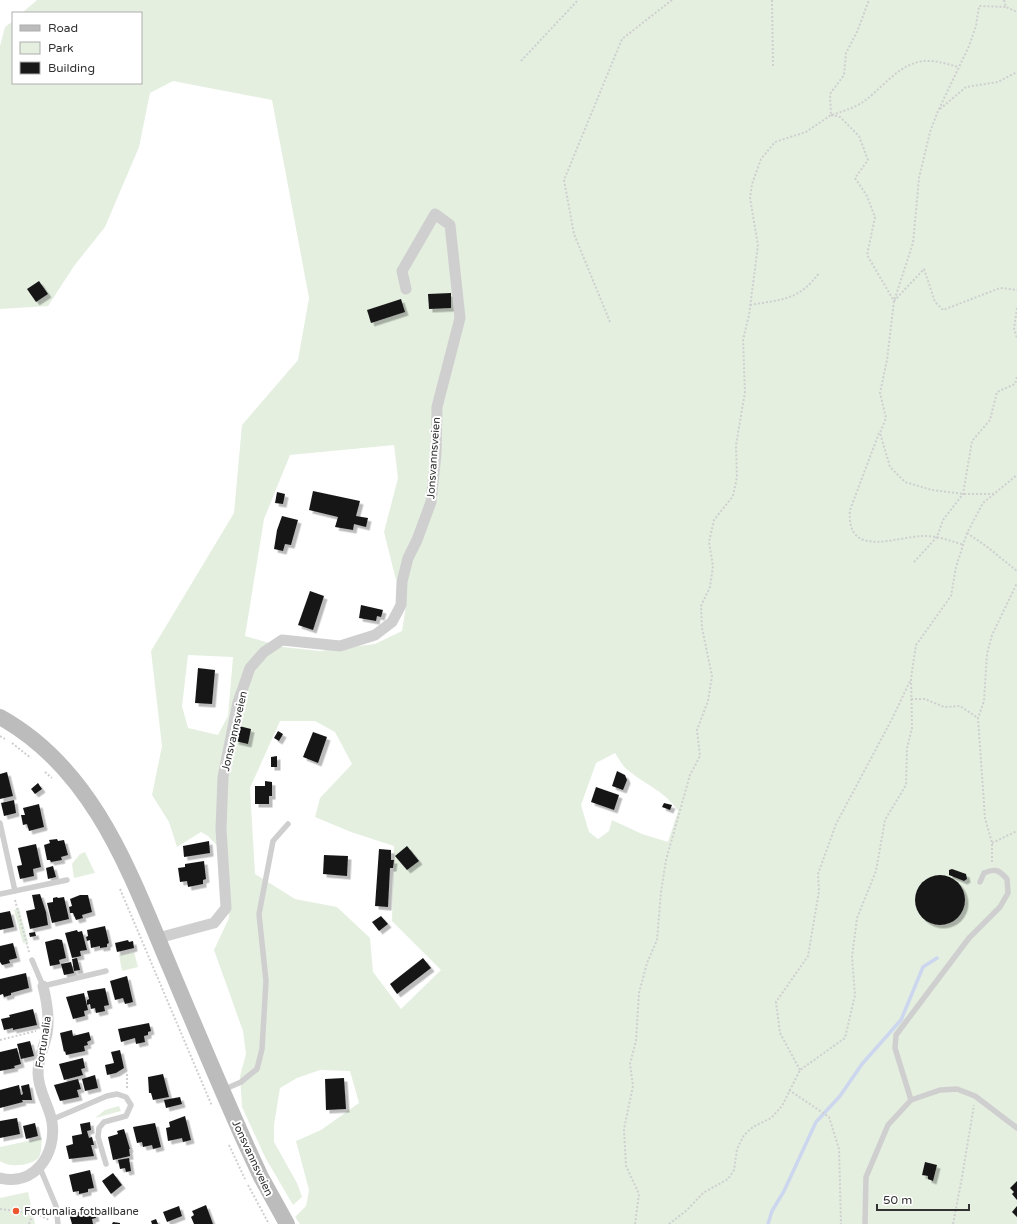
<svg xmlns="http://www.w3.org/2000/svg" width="1017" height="1224" viewBox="0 0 1017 1224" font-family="'Varela Round',sans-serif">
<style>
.green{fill:#e4efe0;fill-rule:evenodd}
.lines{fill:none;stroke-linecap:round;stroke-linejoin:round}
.stream{stroke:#ccd7ef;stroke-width:3.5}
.building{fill:#191919;filter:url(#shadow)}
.path{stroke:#cfcfcf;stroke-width:2;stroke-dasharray:2 2;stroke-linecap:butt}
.service{stroke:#cfcfcf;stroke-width:5.5}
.minor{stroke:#cfcfcf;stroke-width:11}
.secondary{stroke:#bcbcbc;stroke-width:16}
.poi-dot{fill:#ec5730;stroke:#fff;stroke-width:1.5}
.labels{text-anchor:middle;stroke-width:4;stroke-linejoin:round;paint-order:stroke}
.street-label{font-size:11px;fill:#323232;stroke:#fff}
.poi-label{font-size:11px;fill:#323232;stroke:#fff;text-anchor:start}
</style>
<defs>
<filter id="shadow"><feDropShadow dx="3.5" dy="3.5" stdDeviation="0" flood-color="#0004"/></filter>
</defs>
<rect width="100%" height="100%" fill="#fff"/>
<g class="green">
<path d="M37,0H1017V1224H300L295,1217L306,1206L309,1190L296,1141L321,1130L359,1103L350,1071L320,1070L297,1078L280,1088L274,1125V1142L297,1183L302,1197L293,1205L265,1157L242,1107L240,1076L246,1054L243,1031L214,950L229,918L228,857L208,836L201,832L177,847L169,822L152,795L162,746L151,651L234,513L242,425L298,360L309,298L272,100L173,81L150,93L139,147L105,227L74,266L48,306L0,309V46L5,27L13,21V83H141V13H22ZM394,445L398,478L384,532L395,576L406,606L402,631L375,644L320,651L283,647L245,636L264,519L290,455ZM188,655L233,657L228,716L218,735L188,728L182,706ZM280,721H315L335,732L352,764L320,798L315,817L351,832L394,846L392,921L441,970L401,1009L373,972L370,938L337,907L295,899L255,874L250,788ZM615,753C619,759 623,767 629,771C646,785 666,792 678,811L668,842L642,834L612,820L609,831L598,839L589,832L581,805L596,763Z"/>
<path d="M85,852L95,873L74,878L72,864L80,854Z"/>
<path d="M19,908L28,942L23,943L14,910Z"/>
<path d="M134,952L138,967L122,971L119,955Z"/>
<path d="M119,1106L121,1111L95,1118L105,1110Z"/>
<path d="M42,1138C41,1144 42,1152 39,1157C32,1166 9,1168 0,1161V1147Z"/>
<path d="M28,1192L35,1224H0V1198Z"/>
</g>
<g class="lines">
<path class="stream" d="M768,1224L772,1211L784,1191L816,1122L840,1096L862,1064L901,1020L923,967L937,958"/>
</g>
<g class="building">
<path d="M39,281L48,294L36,302L27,289Z"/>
<path d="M451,293V308L429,309L428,294Z"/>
<path d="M401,299L405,312L371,323L367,310Z"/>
<path d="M313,491L360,501L356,516L368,518L366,527L354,524L353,530L335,527L338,517L309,510Z"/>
<path d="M277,492L285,494L283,504L275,503Z"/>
<path d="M282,516L298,520L291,545L285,544L283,551L274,549L277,530Z"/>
<path d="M310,591L324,596L313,630L298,625Z"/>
<path d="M361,605L383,610L381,617L377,616L376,621L359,618Z"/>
<path d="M198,668L215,670L212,704L195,703Z"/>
<path d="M239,726L251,729L248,744L235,741Z"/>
<path d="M278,731L283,734L279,741L274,738Z"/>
<path d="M313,732L327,737L318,763L303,757Z"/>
<path d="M277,756V767H271V757Z"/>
<path d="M617,771L625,775L627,780L623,790L612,786Z"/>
<path d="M7,772L13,796L0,799V774Z"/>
<path d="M265,781L272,782V796H269V804H255V786H265Z"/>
<path d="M38,783L42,789L35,794L31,789Z"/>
<path d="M596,787L619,795L614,810L591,802Z"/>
<path d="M14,800L16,813L4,816L1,803Z"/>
<path d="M664,803L672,805L670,810L662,807Z"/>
<path d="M39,804L44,827L29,831L27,824L23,825L21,815H25L23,808Z"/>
<path d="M57,839L58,841L64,840L68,855L61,857L62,860L51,862L50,860H47L44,845L50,843L49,840Z"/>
<path d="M209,841L210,853L184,857L183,846Z"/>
<path d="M36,844L41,867L33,869L34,876L20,879L17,866L22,865L18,848Z"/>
<path d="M407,846L419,861L407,870L395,856Z"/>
<path d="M379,849L391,850V860H394L393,868H390L388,907L375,906Z"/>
<path d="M324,855L348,856L347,876L323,874Z"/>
<path d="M204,861L206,879L203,880V884L188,887L187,881L180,882L178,868L185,867V864Z"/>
<path d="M53,866L56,877L48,879L46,868Z"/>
<path d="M952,869L966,874L967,879L964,881L949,875V870Z"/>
<circle cx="940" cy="900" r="25"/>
<path d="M40,894L46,912L48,925L30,929L26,911L35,909L32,895Z"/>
<path d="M80,895H88L92,912L82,915L83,918L76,920L73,913H70L69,907L72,906L70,899Z"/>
<path d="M57,897L58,898L64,897L69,919L52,923L47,903L53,902V898Z"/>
<path d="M10,911L14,927L0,930V913Z"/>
<path d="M381,916L388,924L379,931L372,922Z"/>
<path d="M105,926L109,943L107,944V947L100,948V946L91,948L90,940L87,941L86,937L88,936L87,930Z"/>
<path d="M77,930L78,932L82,931L87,950L80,951L81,956L72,958L65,933Z"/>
<path d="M35,932L36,936L30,937L29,933Z"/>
<path d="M57,939L62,940L66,958L59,960L60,964L50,966L45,942Z"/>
<path d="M128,940L129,942L133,941L134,948L117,952L115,943Z"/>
<path d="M13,943L17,958L9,960L10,963L2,965L0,962V946Z"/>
<path d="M77,958L80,970L74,971L72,959Z"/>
<path d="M423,958L431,968L397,994L390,984Z"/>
<path d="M71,962L74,973L64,975L61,964Z"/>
<path d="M26,973L29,988L11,993V995L4,997L3,994L0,995V979Z"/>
<path d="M127,976L133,1002L125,1004L123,998L115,1000L110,981Z"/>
<path d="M105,988L109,1005L104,1006L105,1011L96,1013L95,1008L91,1009L90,1004L87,1005V1000L89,999L87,991Z"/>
<path d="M84,993L88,1010L84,1011L85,1016L73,1019L66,997Z"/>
<path d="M33,1009L37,1025L13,1030V1028L4,1030L1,1019L10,1017L9,1015Z"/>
<path d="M149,1023L151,1031L148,1032V1035L144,1036L145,1042L136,1044L135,1038L121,1042L118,1029Z"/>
<path d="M72,1030L73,1036L89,1032L91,1040L87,1042L88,1045L84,1046L85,1051L66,1055L65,1051L64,1052L60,1033Z"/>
<path d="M30,1041L34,1056L21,1059L17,1044Z"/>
<path d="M17,1048L21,1064L14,1066L15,1068L0,1071V1052Z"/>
<path d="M120,1050L124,1068L116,1073L107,1075L105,1065L114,1063L111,1052Z"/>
<path d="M83,1058L85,1068L81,1069L83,1075L64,1080L59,1064Z"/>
<path d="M163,1074L169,1097L153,1100L151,1093H149L148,1077Z"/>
<path d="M95,1075L98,1088L85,1091L82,1079Z"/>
<path d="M344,1078L346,1109L326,1110L325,1079Z"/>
<path d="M78,1079L81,1089L77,1090L79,1097L60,1101L54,1085Z"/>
<path d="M29,1084L32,1100H22L23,1102L0,1108V1090L19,1085L21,1095L23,1094L21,1086Z"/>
<path d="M180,1097L182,1104L166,1108L164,1100Z"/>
<path d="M185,1116L191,1140L183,1142L182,1138L168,1141L166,1128L170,1127L169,1122Z"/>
<path d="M17,1118L20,1134L0,1138V1121Z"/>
<path d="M90,1122L91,1130L87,1131L89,1138L92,1137L94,1145H91L94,1156L69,1159L66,1146L73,1144L72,1136L82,1134L80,1124Z"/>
<path d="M35,1123L38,1136L26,1139L23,1126Z"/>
<path d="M155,1123L161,1147L153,1149L152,1145L143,1147L142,1142L137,1143L133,1127Z"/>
<path d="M124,1129L130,1149H129L130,1156L113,1160L108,1137L118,1134L117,1131Z"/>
<path d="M129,1158L131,1171L126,1172L125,1168L120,1169L118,1160Z"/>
<path d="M925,1162L937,1165L933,1181L928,1179V1176L922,1175Z"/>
<path d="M90,1170L94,1188L88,1189V1192L79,1194V1191L73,1192L69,1175Z"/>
<path d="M113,1173L122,1185L111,1194L102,1181Z"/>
<path d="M1017,1181V1200L1012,1194L1014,1192L1010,1188Z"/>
<path d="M206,1205L213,1224H194L191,1217L194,1215L192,1211Z"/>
<path d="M179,1206L182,1216L167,1222L163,1212Z"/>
<path d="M1017,1206V1217L1012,1212Z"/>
<path d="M94,1209L96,1218L92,1219L93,1224H72L69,1214Z"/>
<path d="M156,1219L158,1224H152L151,1221Z"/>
<path d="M113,1222L120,1223V1224H112Z"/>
</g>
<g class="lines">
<g class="path">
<path d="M772,0L773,67"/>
<path d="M1004,0L1006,7L1017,12"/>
<path d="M521,61L578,0"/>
<path d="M940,109L966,87L998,82L1017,72"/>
<path d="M831,115L840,117L859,136L868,160L855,178L867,196L875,217L867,255L894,301L924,269L935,302L943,310L1000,288L1017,290"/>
<path d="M832,115C843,111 854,108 863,102C880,90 895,69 915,63C929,58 944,63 958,67"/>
<path d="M750,305C783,299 798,301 819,273"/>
<path d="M1017,308L1014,329L1017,338"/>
<path d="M610,322L574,234L564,180L622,39L672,0"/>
<path d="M879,433L850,510C846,560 896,536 925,536C938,536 951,541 964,545"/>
<path d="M994,494H963L932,490L905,482L890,467L880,433L886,418L880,393L887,360L894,301L913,243L919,178L930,132L938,111L969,46L976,26L979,6L1006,7"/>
<path d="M967,533L986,546L1017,571"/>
<path d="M914,562L937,537L943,520L963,494L972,441L990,420L997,392L1015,384L1017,377"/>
<path d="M911,699H925L944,707L960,706L978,718"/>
<path d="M0,736L5,739"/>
<path d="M12,743L31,758"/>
<path d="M45,772L52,778"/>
<path d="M992,843L1017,831"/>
<path d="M992,862V843L985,818L978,718L984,701L987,654L992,635L1017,583"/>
<path d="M120,889L212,1106"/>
<path d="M15,900L29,952"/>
<path d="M0,1040L36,1031"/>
<path d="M800,1070L780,1033L776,1002L808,956L819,891L818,874L836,824L893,717L911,679"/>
<path d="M127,1088V1074"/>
<path d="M789,1090L829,1117L839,1149L841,1224"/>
<path d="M229,1145L245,1179"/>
<path d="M248,1185L269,1224"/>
<path d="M0,1209L37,1214L49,1220"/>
<path d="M29,1224L33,1213"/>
<path d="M635,1224L639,1194L626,1166L624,1129L633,1086L630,1064L636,1041L639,993L647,963L657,940L661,892L666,860L690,775L700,756L697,730L708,701L712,676L702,628L701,606L710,587L713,566L709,542L714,520L733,496L737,477L736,445L745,392L743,340L749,315L758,245L750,198L752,184L761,159L775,142L806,132L831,115L830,94L844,75L846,53L857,32L869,0"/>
<path d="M669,1224L687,1210L703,1193L728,1179L734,1170L737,1149L744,1135L753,1127L771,1118L782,1106L800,1070L845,1038L855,995L852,957L857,918L876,871L885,820L906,785L907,748L912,728L911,678L916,645L951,596L956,567L967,533L983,503L1017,475"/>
<path d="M953,1224L962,1177L974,1105"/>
</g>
<g class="service">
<path d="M0,823L15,891"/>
<path d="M0,894L67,880"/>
<path d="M32,960L43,986L106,971"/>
<path d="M223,1090L241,1082L257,1069L262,1049L266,981L259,914L273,841L288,824"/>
<path d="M911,1100L895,1048L896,1035L969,938L1000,907L1008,893L1007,879C999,870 995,868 984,873L980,882"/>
<path d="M51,1120L107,1096L117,1094L126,1097L131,1105L126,1116L104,1122L99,1128L98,1137L106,1164"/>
<path d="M40,1168L56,1206L58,1224"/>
<path d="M865,1224L866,1177L888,1125L911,1100L940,1090L957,1089L975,1096L1017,1128"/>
</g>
<g class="minor">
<path d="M158,938L214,923L226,908L221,829L223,777L238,702L250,668L264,652L282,640L340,646L375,635L392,622L401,605L402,582L408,558L417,540L431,502L436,454L437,407L460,318L450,225L435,214L402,271L406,289"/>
<path d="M0,1178C34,1187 57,1154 52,1122C49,1105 38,1091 38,1073C38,1059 44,1047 47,1034C50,1018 47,1002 43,986"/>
</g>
<path class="secondary" d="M0,717C94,769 130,873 169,965C195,1027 221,1089 248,1149L261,1177L287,1224"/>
</g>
<circle class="poi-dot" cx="16" cy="1211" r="4"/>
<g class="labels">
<g class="street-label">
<text transform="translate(433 458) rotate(-86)" y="4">Jonsvannsveien</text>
<text transform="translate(234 731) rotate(-77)" y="4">Jonsvannsveien</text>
<text transform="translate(43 1042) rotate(-81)" y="4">Fortunalia</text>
<text transform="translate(253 1158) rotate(65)" y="4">Jonsvannsveien</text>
</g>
<g class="poi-label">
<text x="24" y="1215">Fortunalia fotballbane</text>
</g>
</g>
<rect x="12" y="12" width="130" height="72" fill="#ffffff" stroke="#adadad"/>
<rect x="20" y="25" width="20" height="6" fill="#bcbcbc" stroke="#adadad"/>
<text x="48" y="32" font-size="12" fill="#323232">Road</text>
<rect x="20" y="42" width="20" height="12" fill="#e4efe0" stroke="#adadad"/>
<text x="48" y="52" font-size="12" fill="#323232">Park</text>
<rect x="20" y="62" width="20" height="12" fill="#191919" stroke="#adadad"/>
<text x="48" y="72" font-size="12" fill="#323232">Building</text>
<path d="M877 1204v6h92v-6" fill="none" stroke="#323232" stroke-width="2"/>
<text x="883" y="1204" font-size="12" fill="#323232" stroke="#ffffff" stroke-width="3" paint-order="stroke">50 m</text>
</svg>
